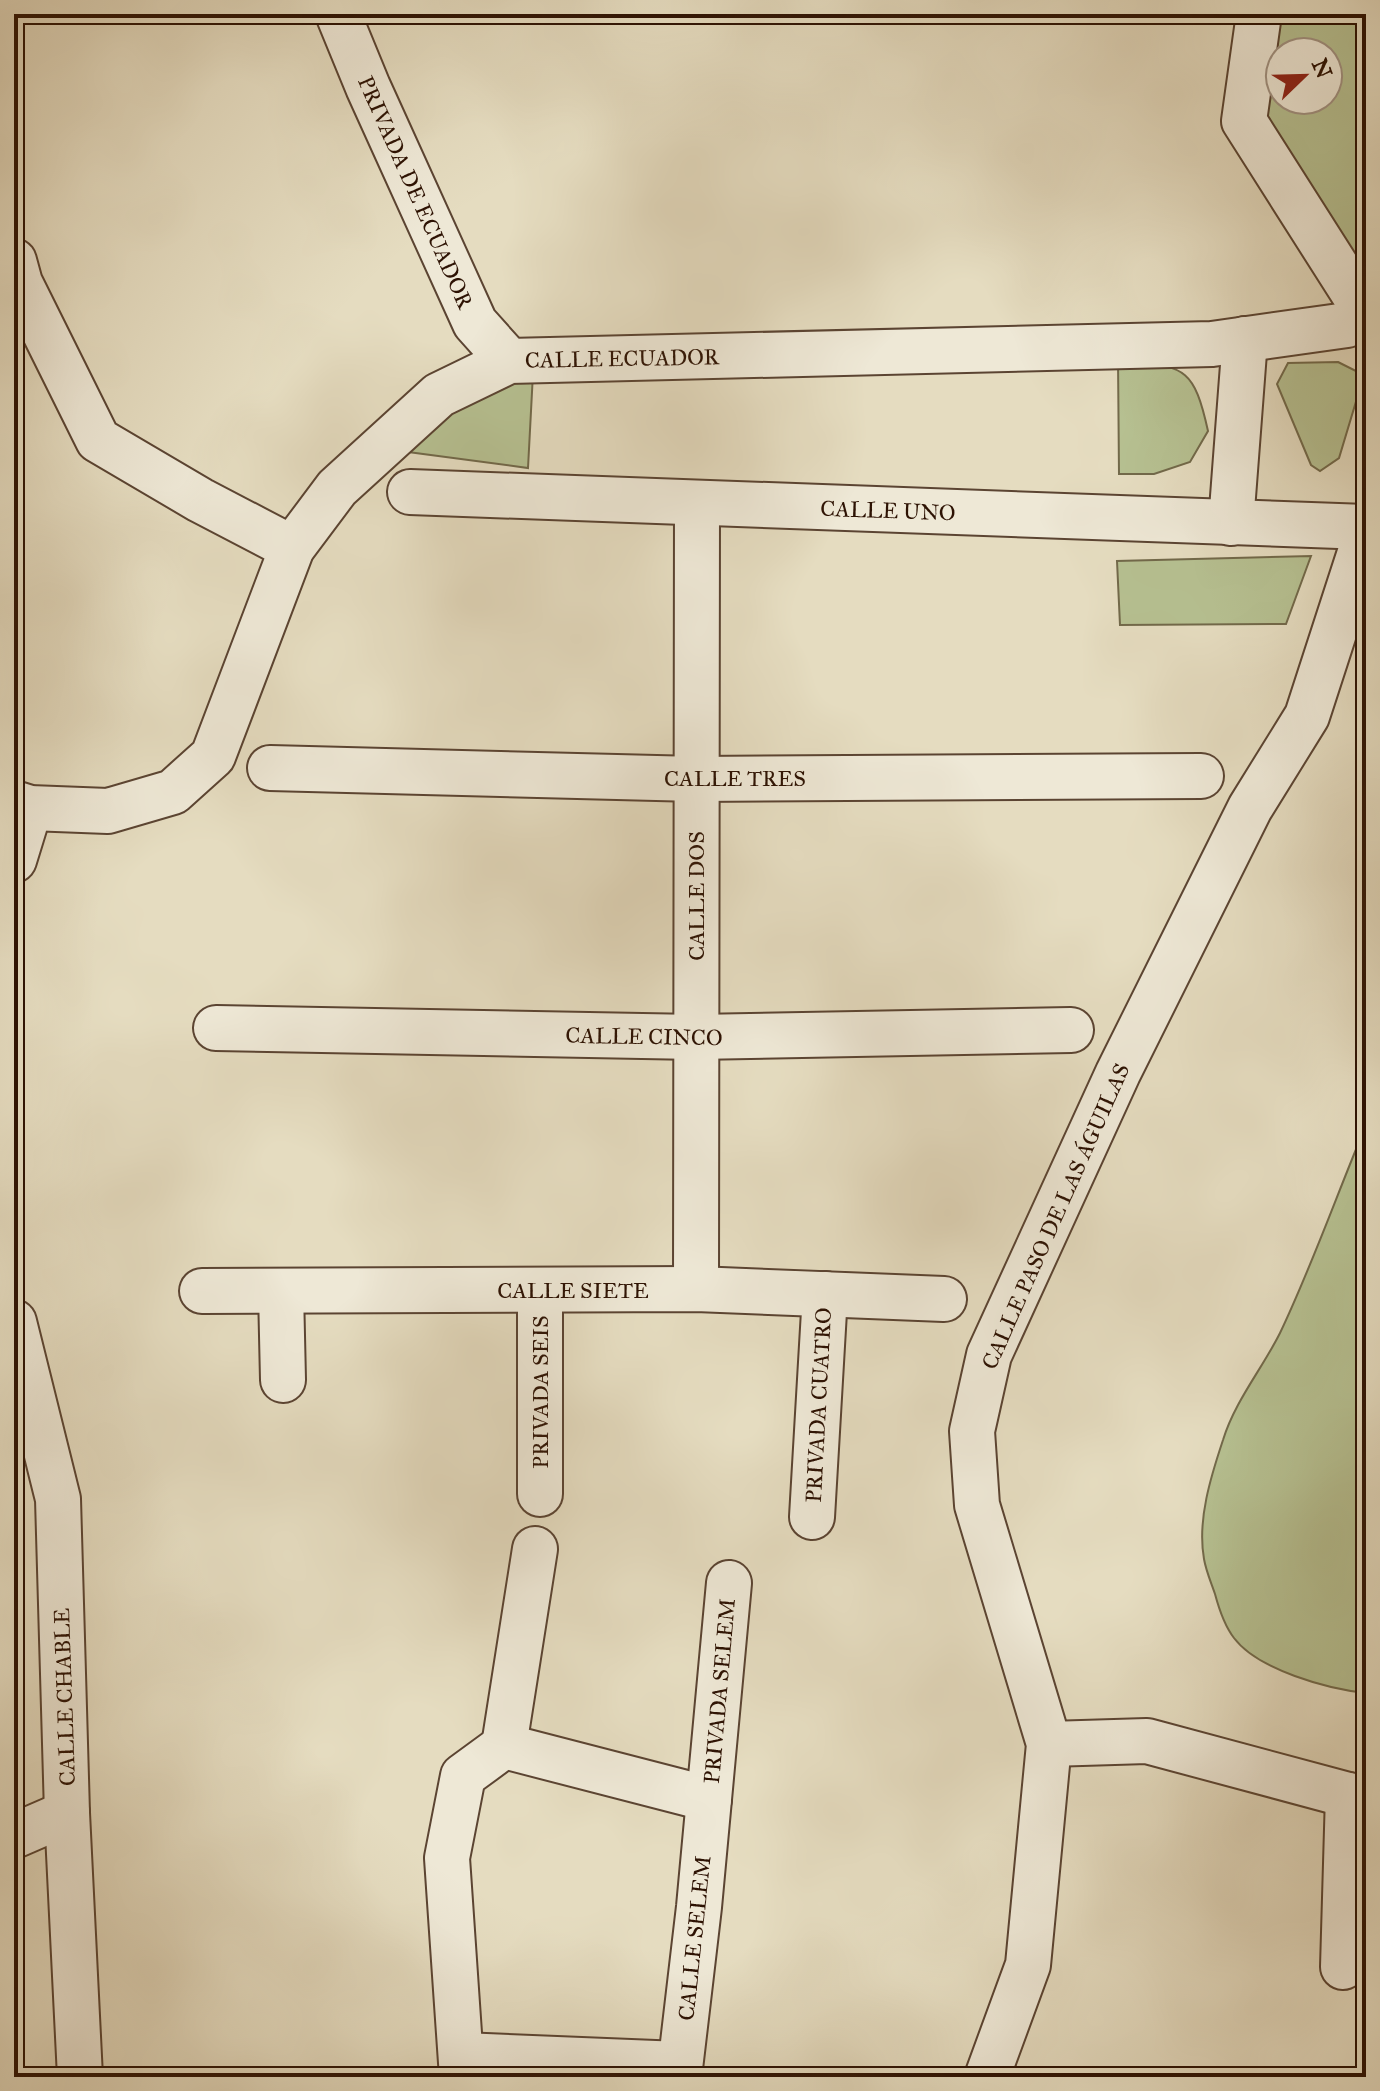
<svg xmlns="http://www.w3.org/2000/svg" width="1380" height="2091" viewBox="0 0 1380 2091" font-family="'IM FELL Great Primer',serif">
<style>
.green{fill:#b6c091;stroke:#72694a;stroke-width:2;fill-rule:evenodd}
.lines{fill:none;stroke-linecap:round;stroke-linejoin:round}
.minor-casing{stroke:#5b4432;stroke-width:48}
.minor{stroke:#eee8d6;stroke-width:44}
.labels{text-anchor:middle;stroke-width:6;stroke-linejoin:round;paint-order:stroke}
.street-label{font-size:22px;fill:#2d1203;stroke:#eee8d6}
</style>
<rect width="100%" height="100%" fill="#e5dcc0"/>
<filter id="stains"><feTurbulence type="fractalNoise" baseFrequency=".0025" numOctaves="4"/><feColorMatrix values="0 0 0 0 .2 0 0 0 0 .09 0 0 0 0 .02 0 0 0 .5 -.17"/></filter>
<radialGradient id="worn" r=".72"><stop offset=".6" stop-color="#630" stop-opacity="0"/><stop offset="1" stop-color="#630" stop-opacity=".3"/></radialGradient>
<g class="green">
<path d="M1271,14H1366V283L1262,116ZM1280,52H1328V100H1280Z"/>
<path d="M1118,359C1182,368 1193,362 1208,431L1190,462L1154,474H1119Z"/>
<path d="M1338,362L1364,375L1339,458L1320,471L1311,465L1277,384L1288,363Z"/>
<path d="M533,373L528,468L393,450L449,398Z"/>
<path d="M1311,556L1286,624L1120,625L1117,561Z"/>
<path d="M1366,1125V1693C1328,1689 1258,1670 1234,1638C1224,1625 1219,1609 1215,1594C1211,1582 1206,1571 1204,1559C1197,1520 1211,1476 1223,1440C1235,1401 1262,1369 1280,1333C1312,1266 1337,1194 1366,1125Z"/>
</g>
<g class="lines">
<defs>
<g id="minor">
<path d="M338,14L368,87L475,323L509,361"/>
<path d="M1259,14L1244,121L1366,313"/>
<path d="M14,261L20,283L98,440L200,500L292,548"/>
<path d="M410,492L1366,527"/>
<path d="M1231,523L1245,339"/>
<path d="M270,768L696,779L1201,776"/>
<path d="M14,803L30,808L108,811L173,792L213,756L292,548L337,488L439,395L509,361L1212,344L1347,325L1366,317"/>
<path d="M14,860L30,808"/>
<path d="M216,1028L696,1037L1071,1030"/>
<path d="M696,1289L697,503"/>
<path d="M202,1291L696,1289L944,1299"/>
<path d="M281,1291L283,1380"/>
<path d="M14,1322L58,1499L67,1813L80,2077"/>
<path d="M540,1494V1290"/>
<path d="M812,1517L825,1294"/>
<path d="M1049,1744L1147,1741L1348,1795L1366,1797"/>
<path d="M504,1746L709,1799"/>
<path d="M504,1746L535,1549"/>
<path d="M14,1836L67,1813"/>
<path d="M1343,1967L1348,1795"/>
<path d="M462,2055L680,2064"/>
<path d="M462,2077L447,1858L463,1776L504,1746"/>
<path d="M679,2077L699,1907L729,1583"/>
<path d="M987,2077L1028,1965L1049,1744L977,1505L972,1431L989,1355L1118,1073L1250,808L1307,716L1366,534"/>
</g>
</defs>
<use href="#minor" class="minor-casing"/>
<use href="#minor" class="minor"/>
</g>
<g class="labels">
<g class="street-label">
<text transform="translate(416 192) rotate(66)" y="8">PRIVADA DE ECUADOR</text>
<text transform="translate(622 358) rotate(-1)" y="8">CALLE ECUADOR</text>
<text transform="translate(888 510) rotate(2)" y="8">CALLE UNO</text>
<text x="735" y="786">CALLE TRES</text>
<text transform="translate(696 896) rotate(-90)" y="8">CALLE DOS</text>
<text transform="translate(644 1036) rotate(1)" y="8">CALLE CINCO</text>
<text transform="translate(1055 1216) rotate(-66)" y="8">CALLE PASO DE LAS ÁGUILAS</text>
<text x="573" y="1298">CALLE SIETE</text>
<text transform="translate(540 1392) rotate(-90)" y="8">PRIVADA SEIS</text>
<text transform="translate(818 1405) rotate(-87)" y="8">PRIVADA CUATRO</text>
<text transform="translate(719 1691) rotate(-85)" y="8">PRIVADA SELEM</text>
<text transform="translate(64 1697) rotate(-92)" y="8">CALLE CHABLE</text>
<text transform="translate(694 1938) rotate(-84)" y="8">CALLE SELEM</text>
</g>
</g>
<rect width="1380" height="2091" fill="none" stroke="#e5dcc0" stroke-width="48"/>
<rect x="16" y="16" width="1348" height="2059" fill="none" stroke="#2d1203" stroke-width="4"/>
<rect x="24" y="24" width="1332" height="2043" fill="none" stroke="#2d1203" stroke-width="2"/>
<g transform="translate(1304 76) rotate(67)"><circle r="38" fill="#eee8d6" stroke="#a19282" stroke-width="2"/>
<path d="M0-6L14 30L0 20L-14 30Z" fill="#8f2418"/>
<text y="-12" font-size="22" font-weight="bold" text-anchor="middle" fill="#2d1203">N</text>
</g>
<rect width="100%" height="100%" filter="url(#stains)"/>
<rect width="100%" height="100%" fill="url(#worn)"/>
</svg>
